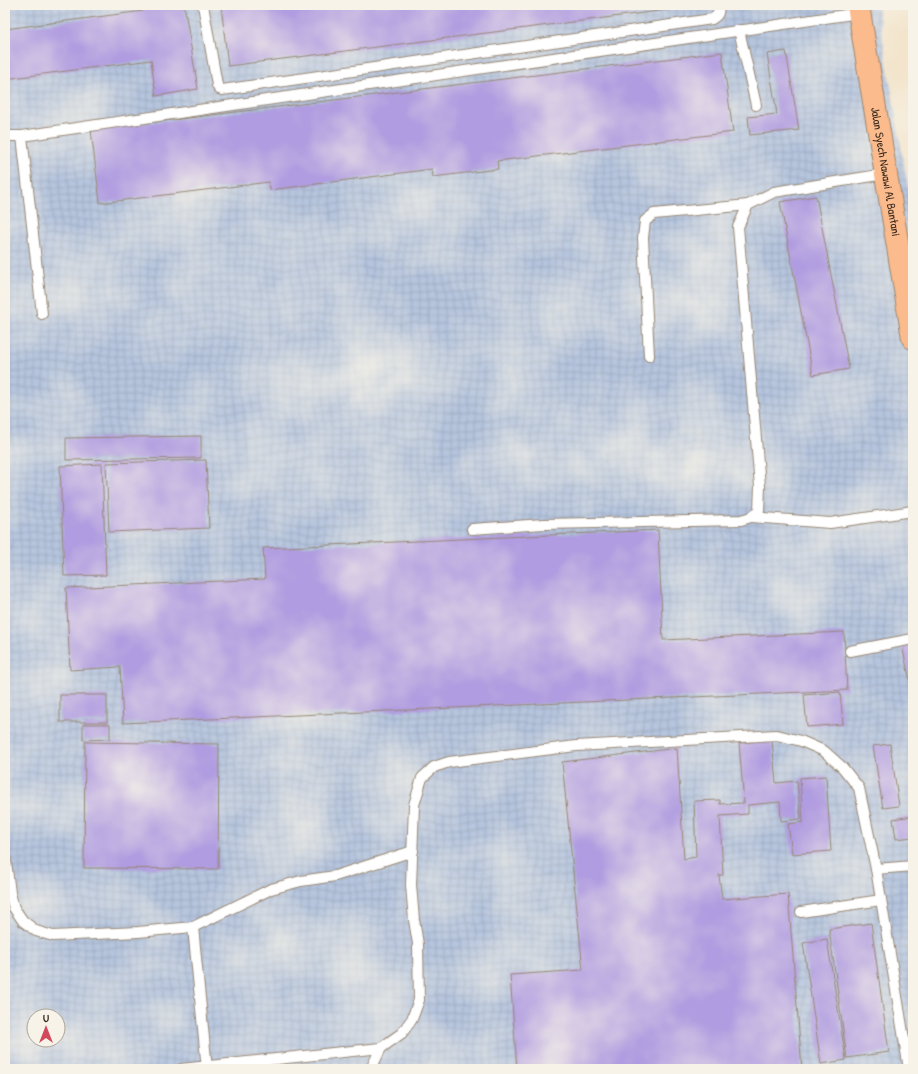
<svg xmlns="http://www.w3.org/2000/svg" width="918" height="1074" viewBox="0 0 918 1074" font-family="'Patrick Hand',sans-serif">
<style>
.industrial{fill:url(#industrial-grid);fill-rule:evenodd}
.building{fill:#b09ce0}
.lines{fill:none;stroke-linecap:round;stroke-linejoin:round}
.service-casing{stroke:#978774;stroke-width:12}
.trunk-casing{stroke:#978774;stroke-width:24}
.service{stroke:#fff;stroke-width:10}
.trunk{stroke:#fbbb8c;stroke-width:22}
.labels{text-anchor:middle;stroke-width:4;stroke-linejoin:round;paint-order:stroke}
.street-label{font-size:12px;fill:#3b2a1e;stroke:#f7f3e8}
</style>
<defs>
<pattern id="industrial-grid" width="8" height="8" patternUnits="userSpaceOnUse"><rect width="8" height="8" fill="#b6c5de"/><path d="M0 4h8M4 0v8" fill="none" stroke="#9da9be"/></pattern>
</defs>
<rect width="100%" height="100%" fill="#f7f3e8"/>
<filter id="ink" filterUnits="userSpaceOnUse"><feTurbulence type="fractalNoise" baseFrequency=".025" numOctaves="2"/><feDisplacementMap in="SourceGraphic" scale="8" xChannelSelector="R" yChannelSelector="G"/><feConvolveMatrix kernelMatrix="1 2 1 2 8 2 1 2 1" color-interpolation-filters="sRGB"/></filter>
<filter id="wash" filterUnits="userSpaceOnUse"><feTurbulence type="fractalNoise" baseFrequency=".012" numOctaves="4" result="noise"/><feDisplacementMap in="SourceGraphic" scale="16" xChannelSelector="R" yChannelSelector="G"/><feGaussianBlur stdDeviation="0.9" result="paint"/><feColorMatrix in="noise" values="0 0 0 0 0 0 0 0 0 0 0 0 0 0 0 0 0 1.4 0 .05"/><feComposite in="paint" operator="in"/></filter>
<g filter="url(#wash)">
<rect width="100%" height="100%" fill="#f3e4cb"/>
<path class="industrial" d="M5,5H877L913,217V1069H5ZM34,1016H58V1040H34Z"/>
<g id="blocks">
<g class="building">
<path d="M142,5H184L198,89L156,96L151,60L5,79V29L143,11Z"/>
<path d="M221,5H698V6L228,66Z"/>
<path d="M786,51L799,130L750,135L748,117L777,114L767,54Z"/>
<path d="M722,52L733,132L497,161L498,169L433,177L432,169L270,190L269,182L100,203L91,130Z"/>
<path d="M816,196L849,369L813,375L780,202Z"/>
<path d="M201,436V458L66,460V438Z"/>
<path d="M206,460L209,528L109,532L106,463Z"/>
<path d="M102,464L106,575L64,576L60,466Z"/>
<path d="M658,530L663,640L844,632L847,690L123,723L120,667L70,670L66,588L265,579L263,548Z"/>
<path d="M913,644V684L911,685L902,646Z"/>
<path d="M840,692L843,724L807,727L804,695Z"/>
<rect x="60" y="695" width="47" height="27"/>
<path d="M83,724H110V739L83,740Z"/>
<path d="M772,740L776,783L797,781L801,819L781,821L780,802L748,805V814L720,816L723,875H719L722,899L788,894L802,1069H517L510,975L583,970L562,762L677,748L684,859L696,857L694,801L720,800V804L744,803L739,743Z"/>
<path d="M85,742L219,744L218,869L84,868Z"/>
<path d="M890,744L899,806L883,808L873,746Z"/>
<path d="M826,776L831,851L792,854L788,824L803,822L800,778Z"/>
<path d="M913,816V837L896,839L893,819Z"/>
<path d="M871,923L889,1052L847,1058L829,929Z"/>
<path d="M827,939L846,1060L821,1064L803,943Z"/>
</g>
</g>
</g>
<g filter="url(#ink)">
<use href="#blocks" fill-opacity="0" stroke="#978774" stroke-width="1"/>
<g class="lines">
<defs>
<g id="service">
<path d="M203,5L217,85L219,89L222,90L712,19C719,15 719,12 718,5"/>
<path d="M739,30L756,105"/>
<path d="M5,136H22L42,314"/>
<path d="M22,136L859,13"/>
<path d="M649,356L643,238L645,221L654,214L748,205"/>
<path d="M751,517L830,523L913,511"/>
<path d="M472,529L544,524L741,520L751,517L759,511L760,486L738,227L748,205L774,192L885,174"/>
<path d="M850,651L913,639"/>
<path d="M5,854L10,893L14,908L23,921L36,931L53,936L138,932L193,927L271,889L301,881L335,876L413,851"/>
<path d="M876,869L913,866"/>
<path d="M801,912L881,900"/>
<path d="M193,927L207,1069"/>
<path d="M181,1069L381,1048"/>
<path d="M371,1069L381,1048L402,1033L412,1019L419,1000L418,944L414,920L411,885L414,805L422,778L434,767L449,762L576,746L777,735L801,741L824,751L843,768L859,788L876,869L909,1069"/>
</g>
<g id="trunk">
<path id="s1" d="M858,5L913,338"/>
</g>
</defs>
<use href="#service" class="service-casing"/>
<use href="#trunk" class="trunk-casing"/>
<use href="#service" class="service"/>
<use href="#trunk" class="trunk"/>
</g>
</g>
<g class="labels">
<g class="street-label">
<text dy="4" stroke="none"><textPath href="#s1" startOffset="169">Jalan Syech Nawawi Al Bantani</textPath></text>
</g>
</g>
<rect width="918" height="1074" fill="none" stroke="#f7f3e8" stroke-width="20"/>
<g transform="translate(46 1028)"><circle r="19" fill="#f7f3e8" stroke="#aca397"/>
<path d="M0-3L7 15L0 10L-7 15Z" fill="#d1495b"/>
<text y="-6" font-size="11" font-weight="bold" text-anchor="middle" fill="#3b2a1e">U</text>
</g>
</svg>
